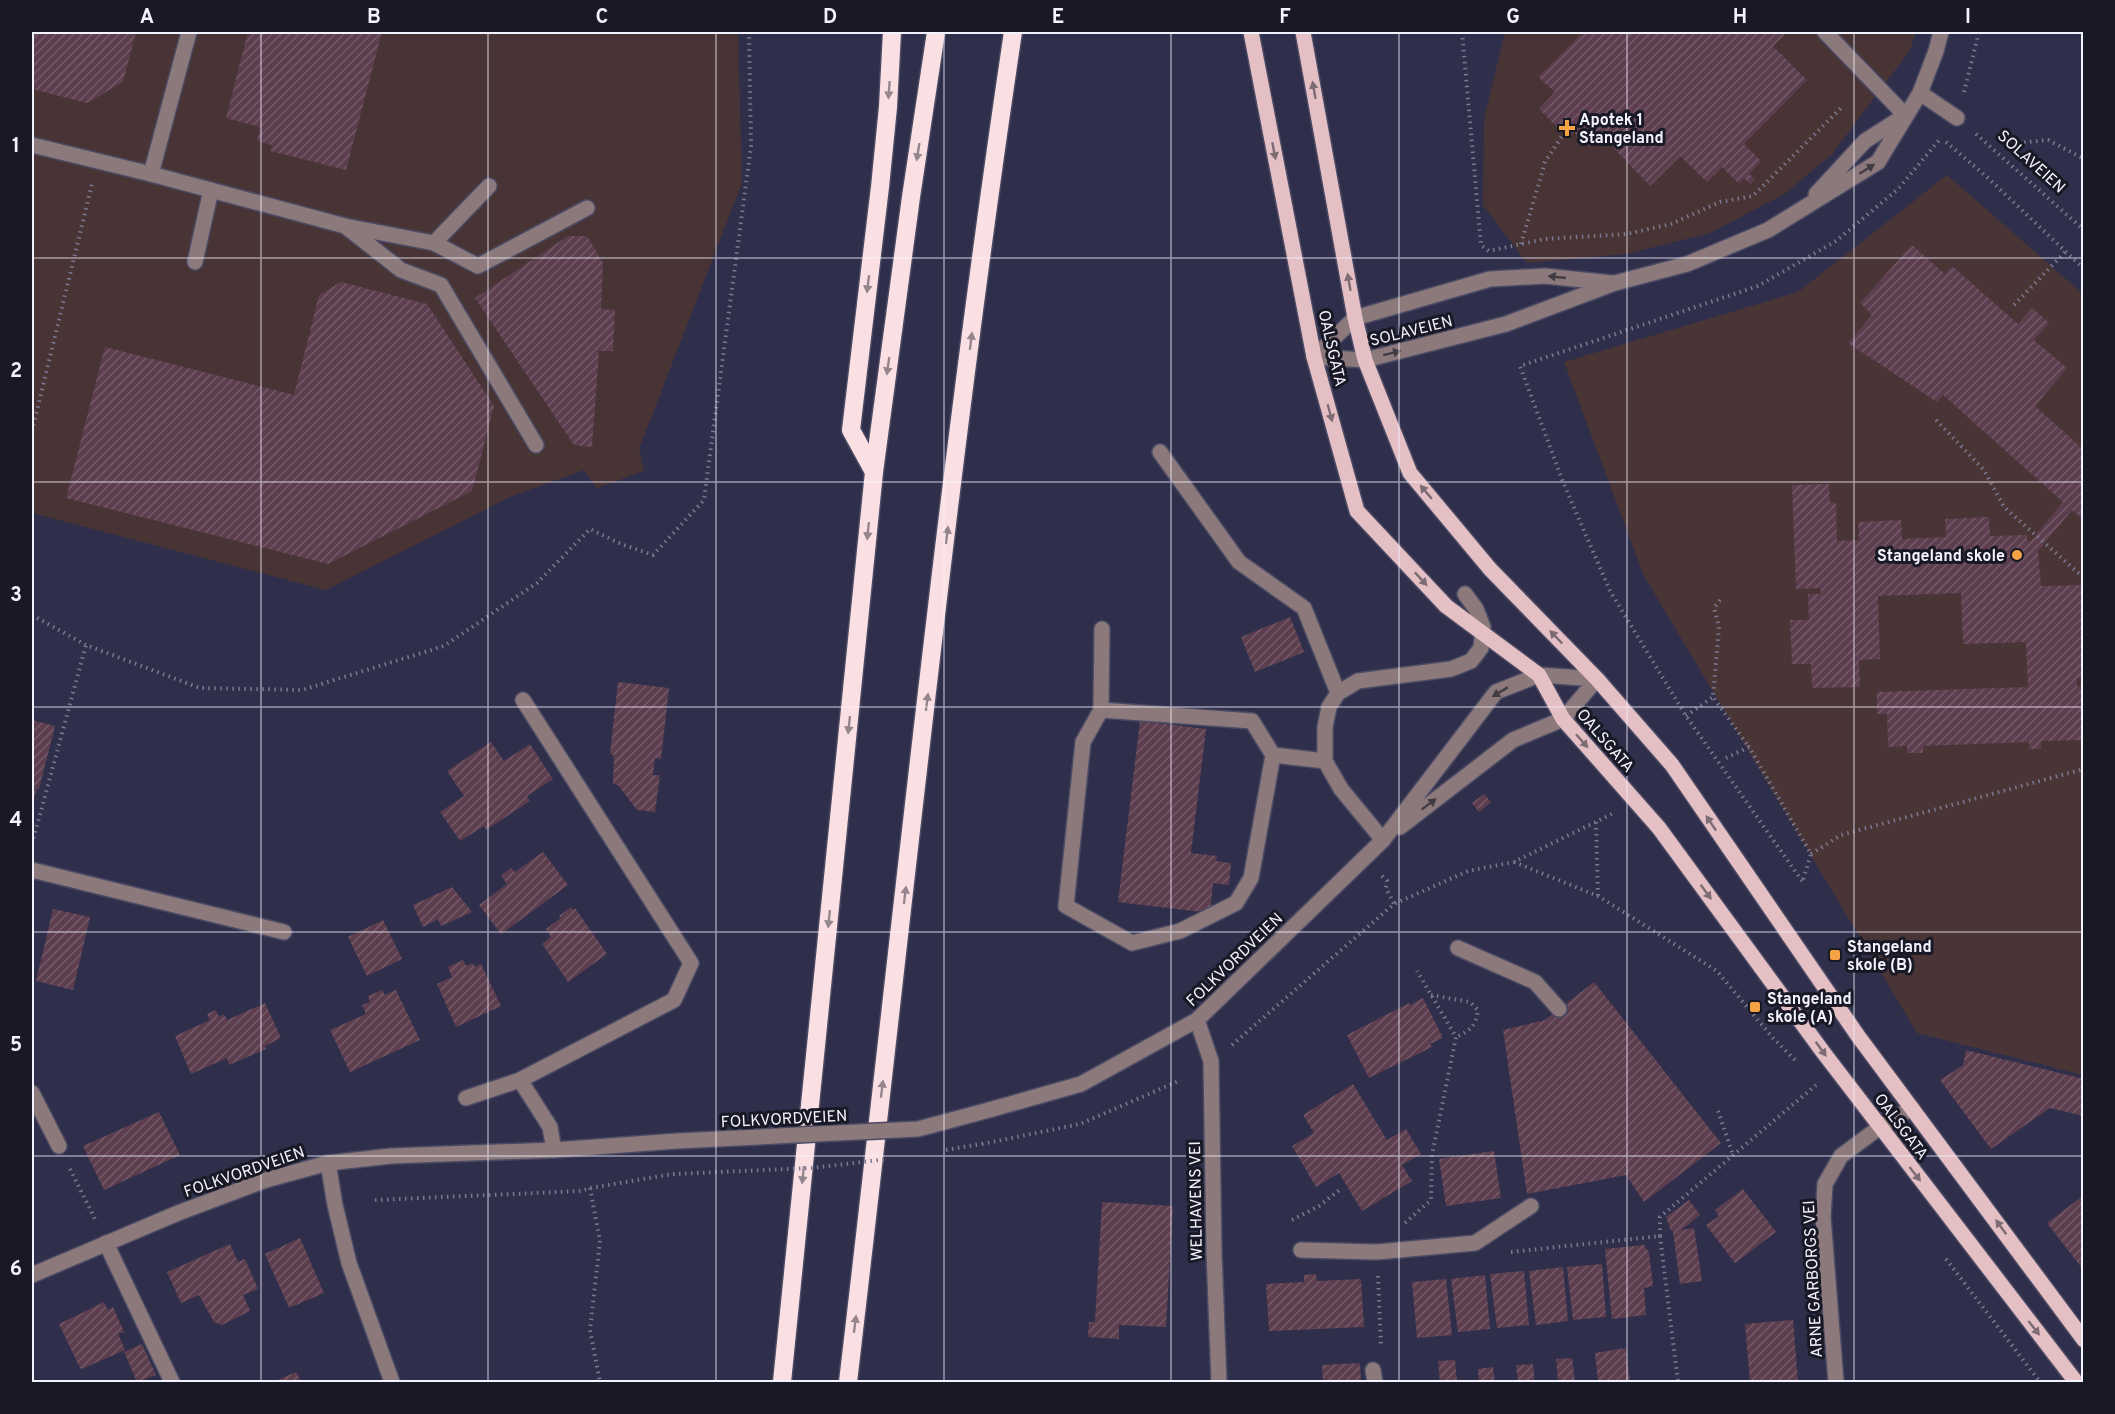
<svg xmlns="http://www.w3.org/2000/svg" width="2115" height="1414" viewBox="0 0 2115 1414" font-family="Overpass,sans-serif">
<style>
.commercial{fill:#493435}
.education{fill:#493436}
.building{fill:url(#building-hatch)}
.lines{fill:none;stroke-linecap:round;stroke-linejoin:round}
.minor-casing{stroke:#4b4a64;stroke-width:18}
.major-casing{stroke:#4b4a64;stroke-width:18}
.highway-casing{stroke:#4b4a64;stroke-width:21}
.path{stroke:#7a798f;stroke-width:4;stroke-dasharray:1.5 4.5;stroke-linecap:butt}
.minor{stroke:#8b797b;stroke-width:15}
.major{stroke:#e4bfc4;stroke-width:15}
.highway{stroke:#fbe0e3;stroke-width:18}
.minor-bridge-casing{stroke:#4b4a64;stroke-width:18;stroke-linecap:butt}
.path-bridge{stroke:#7a798f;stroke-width:4;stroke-dasharray:1.5 4.5;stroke-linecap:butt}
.minor-bridge{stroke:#8b797b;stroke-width:15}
.oneway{fill:#95868e}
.oneway2{fill:#7e6c75}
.oneway3{fill:#413b44}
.grid{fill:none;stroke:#f3f3ff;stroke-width:1.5;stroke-opacity:0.55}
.poi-dot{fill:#f5a345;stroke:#191926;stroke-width:2}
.labels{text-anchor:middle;stroke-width:6;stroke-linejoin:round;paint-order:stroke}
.poi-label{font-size:16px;font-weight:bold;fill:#f3f3ff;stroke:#191926;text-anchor:start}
.street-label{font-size:16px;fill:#f3f3ff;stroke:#191926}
.neatline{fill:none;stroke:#f3f3ff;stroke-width:2}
.grid-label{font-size:20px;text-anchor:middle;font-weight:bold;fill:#f3f3ff}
</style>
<defs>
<pattern id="building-hatch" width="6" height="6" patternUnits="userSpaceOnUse" patternTransform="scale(1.5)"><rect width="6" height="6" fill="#5c3e4f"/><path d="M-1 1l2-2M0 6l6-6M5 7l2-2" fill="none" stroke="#745a69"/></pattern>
</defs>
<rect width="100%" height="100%" fill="#302f4b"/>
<g class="commercial">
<path d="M32,32H738L742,183L639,449L644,471L597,488L584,470L512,496L326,590L32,513Z"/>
<path d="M1505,32H1916L1910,50L1833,153L1786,193L1710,233L1626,254L1527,263L1483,205L1484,119Z"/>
</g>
<path class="education" d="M1947,175L2083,294V1075L1917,1033L1644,576L1564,362L1798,292Z"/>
<g class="building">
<path d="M32,32H136L123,82L87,103L32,89Z"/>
<path d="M248,32H382L346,170L270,151L272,145L257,141L260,127L226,118Z"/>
<path d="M1583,32H1784L1786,33L1773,46L1807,80L1744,144L1761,161L1749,174L1755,179L1750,184L1744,178L1739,184L1722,167L1707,182L1680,156L1650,186L1601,135L1589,147L1574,132L1568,138L1539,109L1555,92L1538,77Z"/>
<path d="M568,236H587L603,263L601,309L615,310L613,351H599L592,447L574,445L475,298Z"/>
<path d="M1912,245L1945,274L1952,266L2018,324L2032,308L2049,323L2034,340L2067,368L2035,406L2084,450V521L2072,510L2038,551L2041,586L2082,585L2084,678H2077V686L2084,685V740L2041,741V749H2029V742L1923,746V753H1907V746L1888,747L1887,714H1877V692L2028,687L2026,642L1963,644L1961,593L1878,596L1880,659L1859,660L1860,687L1812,688L1811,664H1792L1790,620H1809L1808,594H1821L1820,588L1796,589L1792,485L1829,484L1830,503H1836L1837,541L1859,540L1858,522L1901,520L1902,539L1946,537L1945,519L1989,517L1990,536L2027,535V541H2031L2063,502L1943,395L1937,402L1848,343L1872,315L1860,303Z"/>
<path d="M341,282L427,304L494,406L472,491L328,564L66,498L105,347L294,395L319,295Z"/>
<path d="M1290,617L1304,652L1255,672L1241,637Z"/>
<path d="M618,682L669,688L661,759L655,758L653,775H660L655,812L637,810L618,785L613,784L614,756L610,753Z"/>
<path d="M32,720L55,726L39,789L37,788L32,805Z"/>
<path d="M1140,721L1206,729L1191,853L1217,856L1216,861L1231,863L1229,885L1213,883L1210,913L1118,902Z"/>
<path d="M491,742L504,761L530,744L553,779L527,796L530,801L486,830L484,826L460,841L440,812L464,796L447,771Z"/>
<path d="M1484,794L1491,802L1479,812L1472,803Z"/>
<path d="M543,852L568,885L501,934L479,905L507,884L501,876L511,868L515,872Z"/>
<path d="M452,887L472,912L441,926L438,919L423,927L413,905Z"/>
<path d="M571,907L573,910L575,908L607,954L568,982L542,944L551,937L546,929L561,918L559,916Z"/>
<path d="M53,909L90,917L73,990L36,981Z"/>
<path d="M383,920L402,959L367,976L348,937Z"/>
<path d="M463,960L466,966L473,963L475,967L481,964L501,1006L456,1027L437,984L452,977L448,967Z"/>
<path d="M1594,982L1721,1143L1644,1202L1626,1175L1527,1194L1503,1030L1545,1020Z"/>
<path d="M382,990L385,995L396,990L420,1040L350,1072L330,1030L366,1014L362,1005L370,1002L368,996Z"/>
<path d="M1423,998L1443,1038L1430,1044L1432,1047L1369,1078L1347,1035L1409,1003L1410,1005Z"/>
<path d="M265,1003L281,1038L265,1046L266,1049L229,1065L227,1058L191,1074L175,1036L210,1020L207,1014L216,1010L219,1017L224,1014L227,1020Z"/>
<path d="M1966,1050L2084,1079V1116L2050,1108L1991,1149L1940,1080L1963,1065Z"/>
<path d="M1353,1084L1387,1140L1406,1129L1421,1154L1402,1165L1412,1181L1362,1211L1339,1173L1316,1187L1292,1146L1314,1133L1303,1115Z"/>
<path d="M159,1112L180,1155L104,1190L83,1146Z"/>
<path d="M1494,1151L1501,1198L1446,1206L1439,1159Z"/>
<path d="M1743,1189L1776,1232L1735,1263L1706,1225L1719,1216L1715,1210Z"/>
<path d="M2084,1195V1271L2047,1223Z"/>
<path d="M1689,1200L1700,1215L1681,1230L1694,1228L1702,1281L1680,1284L1673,1231H1671L1666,1217Z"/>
<path d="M1102,1202L1173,1206L1166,1327L1119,1325V1339L1088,1337L1089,1322H1095Z"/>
<path d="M300,1238L324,1293L289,1308L265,1254Z"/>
<path d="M230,1244L238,1262L245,1259L258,1289L243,1295L250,1311L222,1325L214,1322L199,1295L181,1303L167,1272Z"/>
<path d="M1644,1245L1649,1253L1653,1286L1644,1288L1646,1315L1612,1319L1605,1249Z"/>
<path d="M1602,1264L1606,1317L1573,1320L1567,1267Z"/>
<path d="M1563,1267L1568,1321L1536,1325L1529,1271Z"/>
<path d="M1524,1271L1529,1325L1497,1328L1490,1274Z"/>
<path d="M1316,1274L1317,1281L1361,1279L1364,1327L1269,1331L1266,1284L1304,1282V1275Z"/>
<path d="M1485,1275L1490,1329L1458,1332L1451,1279Z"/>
<path d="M1446,1279L1452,1335L1417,1338L1412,1282Z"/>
<path d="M104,1302L108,1310L113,1307L124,1332L118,1334L125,1350L82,1369L80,1368L59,1324Z"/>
<path d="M1793,1320L1798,1382H1750L1745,1324Z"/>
<path d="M142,1344L156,1375L137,1382L124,1352Z"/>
<path d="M1626,1348L1630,1382H1598L1595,1353Z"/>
<path d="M1572,1358L1575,1382H1558L1556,1359Z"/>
<path d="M1455,1360L1457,1382H1440L1438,1361Z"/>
<path d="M1360,1363L1361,1382H1323L1322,1365Z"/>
<path d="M1533,1364L1535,1382H1518L1516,1365Z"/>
<path d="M1493,1367L1495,1382H1479L1478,1369Z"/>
<path d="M296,1372L301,1382H273Z"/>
</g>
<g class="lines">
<defs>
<g id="minor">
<path d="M1825,32L1905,115"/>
<path d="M1920,93L1957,118"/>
<path d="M32,145L151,174L345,226"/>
<path d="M151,174L189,32"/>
<path d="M1816,194L1865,141L1901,118"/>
<path d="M434,243L489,186"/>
<path d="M195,262L211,190"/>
<path d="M1314,357L1365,360L1506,324L1615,283L1687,264L1768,230L1878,162L1920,93L1936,51L1941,32"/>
<path d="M1314,357L1355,318L1490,279L1545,276L1612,283"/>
<path d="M536,445L441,285L401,270L345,226L434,243L478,266L587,208"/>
<path d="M1160,452L1239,562L1304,608L1338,693"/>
<path d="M1101,710L1252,721L1273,755L1251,878L1236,903L1180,931L1132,943L1066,906L1083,742Z"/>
<path d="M1101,710L1102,629"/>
<path d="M1273,755L1325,761"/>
<path d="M1400,827L1513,740L1563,719L1597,679"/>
<path d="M1383,840L1341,789L1325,761V727L1329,707L1338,693L1358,681L1451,669L1471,661L1481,648L1483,627L1476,609L1465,594"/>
<path d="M32,870L284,932"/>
<path d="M1458,948L1535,982L1559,1009"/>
<path d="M1197,1020L1211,1061L1214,1252L1219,1382"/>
<path d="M520,1080L550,1127L554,1150"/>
<path d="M32,1093L59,1146"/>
<path d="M466,1098L520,1080L674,1000L691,963L523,700"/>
<path d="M989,1110L1081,1084L1197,1020L1383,840L1496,692L1539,675L1597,679"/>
<path d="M328,1163L335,1205L349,1263L392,1382"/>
<path d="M106,1243L172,1382"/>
<path d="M1301,1250L1377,1252L1475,1243L1531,1206"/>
<path d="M32,1275L178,1213L266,1180L328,1163L391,1156L554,1150L677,1141"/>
<path d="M1373,1370L1375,1382"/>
<path d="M1836,1382L1823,1217L1825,1184L1841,1156L1880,1127L1912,1108"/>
</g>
<g id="major">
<path d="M1251,32L1314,357L1357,511L1446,606L1539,675L1563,719L1659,828L1823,1052L2076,1382"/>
<path d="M1303,32L1355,318L1365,360L1410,473L1490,569L1597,679L1672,765L1858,1036L2084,1340"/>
</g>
<g id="highway">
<path d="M874,472L851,430L880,187L888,107L892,32"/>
<path d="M782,1382L874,472L911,197L936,32"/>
<path d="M848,1382C901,932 946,480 1013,32"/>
</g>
</defs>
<use href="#minor" class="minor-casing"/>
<use href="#major" class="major-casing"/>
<use href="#highway" class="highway-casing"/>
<g class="path">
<path d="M1462,32L1481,245L1489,251L1545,239L1627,234L1671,224L1720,202L1753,196L1842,107"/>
<path d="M1964,92L1979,32"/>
<path d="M1976,134L2084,230"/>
<path d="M1946,142L1987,177L2084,269"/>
<path d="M2018,143L2048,140L2084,159"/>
<path d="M1521,244L1545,162L1564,133"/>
<path d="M2014,305L2065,252"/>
<path d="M2083,369L2084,368"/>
<path d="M1936,420L1984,470L2004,507L2084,578"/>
<path d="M32,431L92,184"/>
<path d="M1720,600L1714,608L1719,627L1713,697L1749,747"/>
<path d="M32,615L86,645L200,688L302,690L444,646L537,583L590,529L621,544L653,555L704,500L751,146L749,32"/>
<path d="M1686,716L1713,697"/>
<path d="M1726,758L1749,747L1811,854L1803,880"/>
<path d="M1596,822L1598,896"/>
<path d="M32,844L86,645"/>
<path d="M1811,854L1841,835L2084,769"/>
<path d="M1514,862L1598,896L1717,971L1772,1037L1795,1060"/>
<path d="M1382,876L1387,881L1386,888L1394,904"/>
<path d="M1802,881L1686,716L1610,591L1563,482L1520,366L1758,286L1836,241L1898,189L1941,138"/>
<path d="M1431,995L1470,1002L1478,1010C1476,1026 1470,1031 1456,1037"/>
<path d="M1232,1045L1394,904L1468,871L1514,862L1612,814"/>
<path d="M1718,1111L1733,1155"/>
<path d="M982,1144L1080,1124L1181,1080"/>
<path d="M70,1169L96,1221"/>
<path d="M590,1188L600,1241L590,1330L600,1382"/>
<path d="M375,1200L581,1191L590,1188L673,1174"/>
<path d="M1292,1220L1319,1206L1342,1188"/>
<path d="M1405,1223L1431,1200L1432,1155L1456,1037L1417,971"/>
<path d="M1660,1236V1217L1816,1085"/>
<path d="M1511,1252L1660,1236L1678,1382"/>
<path d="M1946,1259L2040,1382"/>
<path d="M1378,1276L1381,1347"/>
</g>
<use href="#minor" class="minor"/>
<use href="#major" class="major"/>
<use href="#highway" class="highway"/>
<defs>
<path id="minor-bridge" d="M677,1141L918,1129L989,1110"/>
</defs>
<use href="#minor-bridge" class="minor-bridge-casing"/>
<g class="path-bridge">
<path d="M946,1150L982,1144"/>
<path d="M673,1174L812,1168L888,1159"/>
</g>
<use href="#minor-bridge" class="minor-bridge"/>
</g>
<defs><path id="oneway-solid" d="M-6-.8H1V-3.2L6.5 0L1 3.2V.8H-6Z" transform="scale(1.5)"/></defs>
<g class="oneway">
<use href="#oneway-solid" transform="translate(889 90) rotate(94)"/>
<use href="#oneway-solid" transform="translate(918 152) rotate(99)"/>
<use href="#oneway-solid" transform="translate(868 284) rotate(97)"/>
<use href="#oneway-solid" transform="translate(971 341) rotate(-83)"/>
<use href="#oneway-solid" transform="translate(888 366) rotate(98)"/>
<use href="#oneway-solid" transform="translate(868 531) rotate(96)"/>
<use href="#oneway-solid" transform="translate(947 535) rotate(-83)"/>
<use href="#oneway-solid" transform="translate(927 702) rotate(-83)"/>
<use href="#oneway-solid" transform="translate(849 725) rotate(96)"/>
<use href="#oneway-solid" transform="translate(905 895) rotate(-83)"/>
<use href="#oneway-solid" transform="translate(829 919) rotate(96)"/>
<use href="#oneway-solid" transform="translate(882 1089) rotate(-83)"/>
<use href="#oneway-solid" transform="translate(803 1175) rotate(96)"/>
<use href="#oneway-solid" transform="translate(855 1324) rotate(-83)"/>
</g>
<g class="oneway2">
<use href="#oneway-solid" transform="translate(1314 90) rotate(-100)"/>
<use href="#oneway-solid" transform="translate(1274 151) rotate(79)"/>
<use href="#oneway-solid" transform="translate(1349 282) rotate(-100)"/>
<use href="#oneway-solid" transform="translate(1330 413) rotate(75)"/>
<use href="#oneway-solid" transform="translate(1426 492) rotate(-130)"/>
<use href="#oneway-solid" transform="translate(1421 579) rotate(47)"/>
<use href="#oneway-solid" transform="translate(1556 637) rotate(-134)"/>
<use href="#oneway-solid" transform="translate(1582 741) rotate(48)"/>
<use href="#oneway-solid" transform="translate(1711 823) rotate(-124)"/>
<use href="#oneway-solid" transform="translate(1706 892) rotate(54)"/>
<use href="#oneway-solid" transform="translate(1821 1049) rotate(54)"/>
<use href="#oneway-solid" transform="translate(1915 1174) rotate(52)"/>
<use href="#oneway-solid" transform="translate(2001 1227) rotate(-126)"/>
<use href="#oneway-solid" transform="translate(2034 1328) rotate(52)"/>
</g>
<g class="oneway3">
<use href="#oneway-solid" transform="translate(1867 169) rotate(-32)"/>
<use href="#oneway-solid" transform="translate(1557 277) rotate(-174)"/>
<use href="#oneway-solid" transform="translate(1392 353) rotate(-14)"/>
<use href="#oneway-solid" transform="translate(1500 692) rotate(149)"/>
<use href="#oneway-solid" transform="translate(1429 804) rotate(-37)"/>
</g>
<path class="grid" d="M261,32V1382M488,32V1382M716,32V1382M944,32V1382M1171,32V1382M1399,32V1382M1627,32V1382M1854,32V1382M32,258H2084M32,482H2084M32,707H2084M32,932H2084M32,1156H2084"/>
<g class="poi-dot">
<path d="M1564 119h6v6h6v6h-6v6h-6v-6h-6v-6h6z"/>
<circle cx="2017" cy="555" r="6"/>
<rect x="1829" y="949" width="12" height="12" rx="3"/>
<rect x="1749" y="1001" width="12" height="12" rx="3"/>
</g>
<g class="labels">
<g class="poi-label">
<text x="1579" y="125">Apotek 1<tspan x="1579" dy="18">Stangeland</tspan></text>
<text x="2005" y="561" text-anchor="end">Stangeland skole</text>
<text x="1847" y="952">Stangeland<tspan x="1847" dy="18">skole (B)</tspan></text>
<text x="1767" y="1004">Stangeland<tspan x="1767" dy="18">skole (A)</tspan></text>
</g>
<g class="street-label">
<text transform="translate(2032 161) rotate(42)" y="6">SOLAVEIEN</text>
<text transform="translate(1411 330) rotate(-14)" y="6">SOLAVEIEN</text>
<text transform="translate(1333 348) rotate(77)" y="6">OALSGATA</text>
<text transform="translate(1606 740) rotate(49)" y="6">OALSGATA</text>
<text transform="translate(1234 959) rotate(-44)" y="6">FOLKVORDVEIEN</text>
<text transform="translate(784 1118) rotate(-3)" y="6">FOLKVORDVEIEN</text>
<text transform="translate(1902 1126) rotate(53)" y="6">OALSGATA</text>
<text transform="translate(244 1171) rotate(-19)" y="6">FOLKVORDVEIEN</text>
<text transform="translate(1195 1201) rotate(-91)" y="6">WELHAVENS VEI</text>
<text transform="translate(1812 1279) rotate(-93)" y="6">ARNE GARBORGS VEI</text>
</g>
</g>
<rect width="2115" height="1414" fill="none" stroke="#191926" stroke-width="66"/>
<rect x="33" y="33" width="2049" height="1348" class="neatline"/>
<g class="grid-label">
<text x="147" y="23">A</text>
<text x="374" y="23">B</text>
<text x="602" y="23">C</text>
<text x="830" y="23">D</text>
<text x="1058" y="23">E</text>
<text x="1285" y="23">F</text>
<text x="1513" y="23">G</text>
<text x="1740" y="23">H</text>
<text x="1968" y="23">I</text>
<text x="16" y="152">1</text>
<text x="16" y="377">2</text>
<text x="16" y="601">3</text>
<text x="16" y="826">4</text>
<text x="16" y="1051">5</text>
<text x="16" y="1275">6</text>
</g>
</svg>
